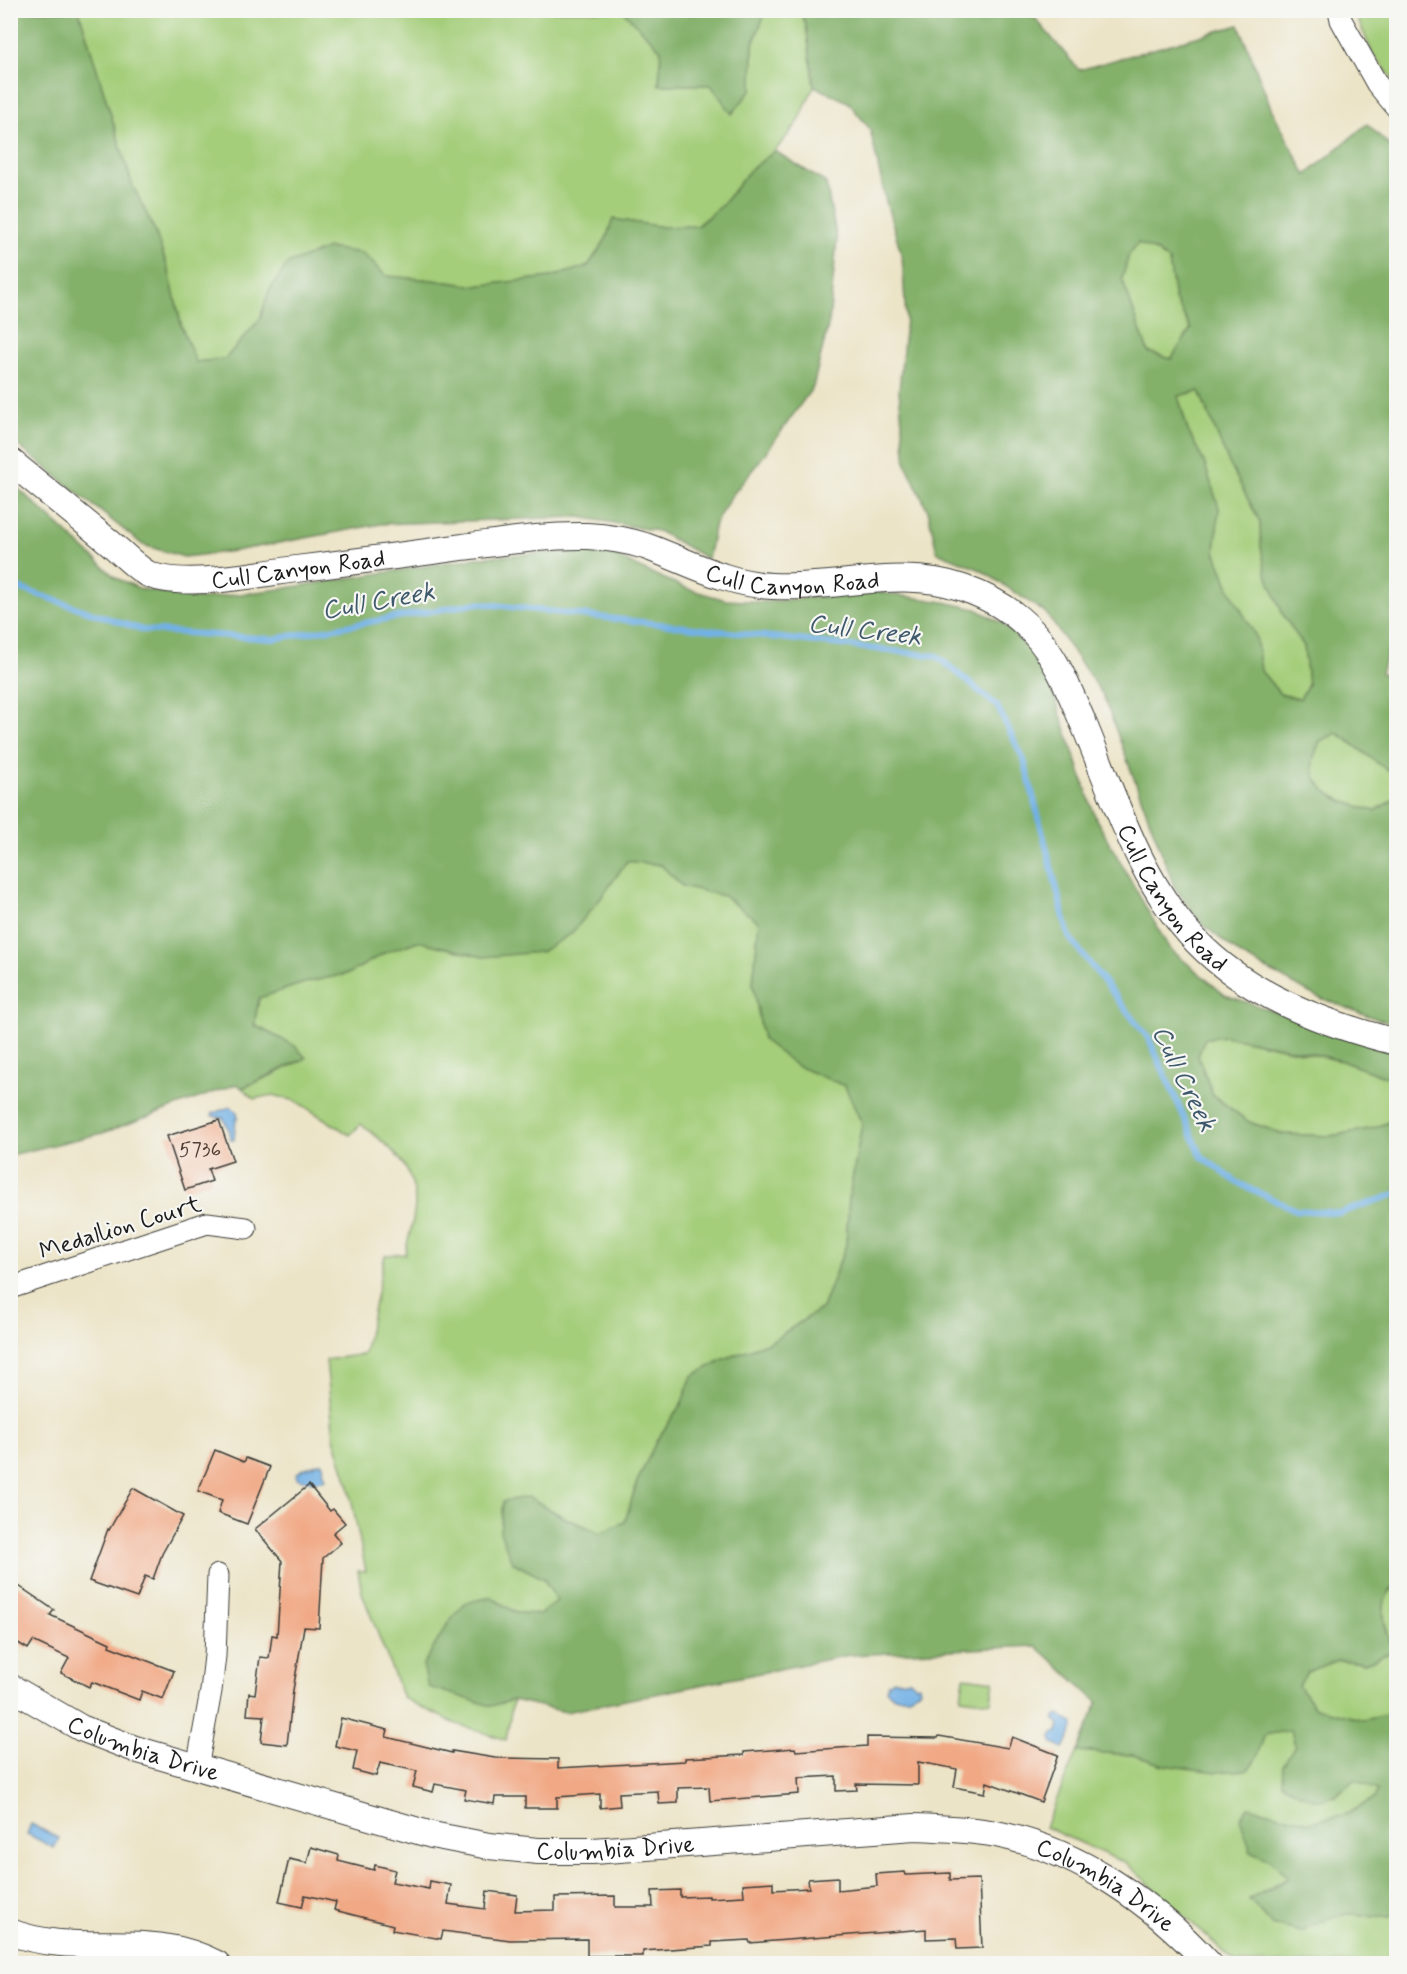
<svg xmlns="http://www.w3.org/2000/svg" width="1407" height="1974" viewBox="0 0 1407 1974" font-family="Mynerve,sans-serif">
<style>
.green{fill:#a4ce7a;stroke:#60754b;stroke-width:1.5}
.forest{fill:#83b16a;stroke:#506643;stroke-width:1.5;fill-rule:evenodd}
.water{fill:#72b1e5;stroke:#476680;stroke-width:1.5}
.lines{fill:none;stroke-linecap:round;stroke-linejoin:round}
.stream{stroke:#72b1e5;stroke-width:6}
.building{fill:#f1a985}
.minor-casing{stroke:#3b3a36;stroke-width:23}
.tertiary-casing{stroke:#3b3a36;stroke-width:28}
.minor{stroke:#fff;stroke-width:21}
.tertiary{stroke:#fff;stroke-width:26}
.labels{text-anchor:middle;stroke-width:4.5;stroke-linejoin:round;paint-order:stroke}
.number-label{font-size:21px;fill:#513f36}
.street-label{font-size:24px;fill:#1c1c1c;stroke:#f6f6f2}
.water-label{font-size:26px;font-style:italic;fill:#3e586c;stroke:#f6f6f2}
</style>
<rect width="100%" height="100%" fill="#f6f6f2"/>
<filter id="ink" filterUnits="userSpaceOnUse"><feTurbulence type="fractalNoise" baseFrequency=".0167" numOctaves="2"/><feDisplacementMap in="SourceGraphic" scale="12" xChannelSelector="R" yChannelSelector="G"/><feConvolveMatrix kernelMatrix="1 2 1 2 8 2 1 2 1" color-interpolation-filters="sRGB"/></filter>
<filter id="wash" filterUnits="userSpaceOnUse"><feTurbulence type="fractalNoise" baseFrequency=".008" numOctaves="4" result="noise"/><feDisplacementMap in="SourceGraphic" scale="24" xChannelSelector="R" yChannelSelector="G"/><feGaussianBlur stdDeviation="1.35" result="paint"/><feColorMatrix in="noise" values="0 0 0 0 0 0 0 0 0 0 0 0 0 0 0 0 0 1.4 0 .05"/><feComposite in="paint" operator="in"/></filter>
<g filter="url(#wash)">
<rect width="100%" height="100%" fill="#ece4c7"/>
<g class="green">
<path d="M79,11H623L661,50L659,85H711L752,89L753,44L766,11H799L806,25L814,86L799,121L775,151L750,170L722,205L696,226L663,227L613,219L606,239L588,266L551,277L475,286L433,280L386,276L362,253L269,291L260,319L225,359L195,362L182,328L169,272L155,231L132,184Z"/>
<path d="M1354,11H1396V83L1373,54Z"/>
<path d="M1138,243L1156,251L1169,261L1175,299L1191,330L1171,359L1148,352L1122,279L1129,254Z"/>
<path d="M1199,391L1228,461L1260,522L1261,547L1283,615L1304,646L1308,684L1300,699L1280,694L1261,671L1256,637L1229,588L1215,551L1219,508L1204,462L1188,431L1178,396Z"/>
<path d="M1337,733C1358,746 1375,763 1396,776V798L1375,811C1351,805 1312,795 1313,763C1313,756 1318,747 1320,741Z"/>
<path d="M627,861L661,865L682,885L724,896L759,922L753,984L797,1066L845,1086L862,1124L849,1198L846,1245L822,1308L772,1341L724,1359L692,1376L681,1405L657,1440L637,1482L625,1522L601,1533L563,1517L529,1497L512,1562L544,1579L557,1601L541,1614L516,1613L491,1597L438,1643L423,1665L491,1706L513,1700L506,1740L454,1723L403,1698L362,1593L358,1571H366L348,1483L334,1438L326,1360L364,1354L385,1255L405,1254C408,1238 415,1219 415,1203C414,1164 389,1146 361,1124L350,1135L296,1101L273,1095L254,1099L242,1088L275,1074L306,1058L295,1046L254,1025L259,998L304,983L350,973L384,953L418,941L483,957L601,898Z"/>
<path d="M1226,1036L1342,1061L1382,1076L1396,1077V1119L1374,1128L1330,1136L1283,1134L1249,1122L1213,1095L1198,1056L1205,1038Z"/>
<path d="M1396,1586V1713L1364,1720L1315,1708L1299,1686L1307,1672L1338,1660L1365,1663L1394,1651C1387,1632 1374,1600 1396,1586Z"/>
<path d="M964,1677L994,1681L991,1702L961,1698Z"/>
<path d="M1291,1730L1295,1745L1283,1766L1334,1797L1354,1780L1379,1790L1375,1798L1347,1814L1309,1822L1248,1807L1251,1851L1271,1860L1288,1878L1249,1900L1301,1932C1316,1925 1333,1915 1350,1914C1368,1913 1375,1921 1396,1915V1963H1236L1127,1864L1045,1827L1077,1751L1133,1755L1163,1765L1255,1760L1264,1735Z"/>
</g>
<g class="forest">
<path d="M11,11H79L132,184L155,231L169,272L182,328L196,362L225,359L260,319L269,291L287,264L328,248L362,253L386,276L433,280L475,286L551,277L588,266L606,239L613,219L663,227L697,226L722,205L750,170L775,151L826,183L837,240L829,322L813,387L765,454L730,498L715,523L708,559L658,531L579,517L381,524L235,551L184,557L143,545L11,440Z"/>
<path d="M623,11H766L753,44L752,89L732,114L711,85H659L661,50Z"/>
<path d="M799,11H1029L1079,70L1239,25L1272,110L1306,175L1367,124L1396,152V637L1390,644L1381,673L1396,680V776C1375,763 1358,746 1337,733L1320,741C1318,747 1313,756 1313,763C1312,795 1351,805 1375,811L1396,798V1024L1377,1019L1315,996L1241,955L1202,924L1174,886L1103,695L1046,613L981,570L937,552L928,511L906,464L899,391L906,318L902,256L886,202L870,129L848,102L814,86L806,25ZM1138,243L1156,251L1169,261L1175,299L1191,329L1171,359L1148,352L1122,279L1129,254ZM1199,391L1228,461L1260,522L1261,547L1266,573L1283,615L1304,646L1308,684L1300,699L1280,694L1261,671L1256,637L1229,588L1215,551L1219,508L1204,462L1188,431L1178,396Z"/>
<path d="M10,481L116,578L141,589L200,599L280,589L483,557L589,550L618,557L644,570L688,589L726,600L763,602L877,592L944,602L976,609L1002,623L1043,663L1096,819L1169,948L1225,995L1396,1052V1077L1382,1076L1342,1061L1310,1053L1226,1036L1205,1038L1198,1056L1213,1096L1249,1122L1283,1134L1331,1136L1374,1128L1396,1119V1586C1374,1600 1386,1632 1394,1651L1365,1663L1338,1660L1307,1672L1299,1686L1315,1708L1364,1720L1396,1713V1915C1375,1921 1368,1913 1350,1914C1333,1915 1316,1925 1301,1932L1271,1924L1249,1899L1270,1890L1288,1878L1271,1860L1251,1851L1240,1818L1248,1807L1309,1822L1347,1814L1375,1798L1378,1790L1354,1780C1322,1808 1317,1804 1282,1783L1283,1766L1295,1745L1291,1730L1265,1735L1255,1760L1248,1770L1217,1772L1163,1765L1133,1755L1077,1751L1098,1702L1036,1646L849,1655L566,1712L513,1700L491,1706L428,1687L423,1665L449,1622L465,1603L491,1597L516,1613L540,1614L557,1601L544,1579L512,1562L500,1532L503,1501L529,1497L563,1517L600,1533L625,1522L637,1482L657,1440L681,1405L692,1376L724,1359L772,1341L822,1308L846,1245L849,1198L862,1124L845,1086L797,1066L763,1040L753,984L759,922L724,896L682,886L661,865L627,861L601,898L571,934L541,952L483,957L418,941L384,953L350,973L304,983L259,998L254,1025L295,1046L306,1058L242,1088L237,1084L103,1133L11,1155Z"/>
</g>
<g class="water">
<path d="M230,1107L237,1112L238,1118L236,1119L234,1140H232L230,1139V1132L223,1118L212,1116L213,1113Z"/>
<path d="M319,1463H322L325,1468L323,1470L326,1479C322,1482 301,1481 297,1478L296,1474L303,1469Z"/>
<path d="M894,1680H910L916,1686L919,1685L920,1690L909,1697H894L886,1690L888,1684Z"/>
<path d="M1058,1715L1073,1722L1074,1725L1065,1747L1062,1748L1053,1744L1051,1738L1053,1733L1058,1732L1060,1724L1054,1719Z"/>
<path d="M31,1824L59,1838L54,1848L27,1834Z"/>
</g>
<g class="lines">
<path class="stream" d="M10,585L143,630L273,639L477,603L937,656L997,706L1024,760L1069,937L1149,1039L1202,1157L1238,1183L1296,1210L1340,1213L1396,1194"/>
</g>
<g id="blocks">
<g class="building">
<path d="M219,1120L233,1161L208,1169L212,1181L185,1190L167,1136Z"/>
<path d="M215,1450L244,1462L246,1458L270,1467L247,1524L218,1513L222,1500L198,1491Z"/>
<path d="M309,1485L330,1511L333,1509L345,1523L333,1533L341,1543L323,1558L319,1628L304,1627L293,1690L287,1745L261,1742L264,1716L247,1715L249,1693L255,1694L260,1657L269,1658L272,1635L277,1636L282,1561L255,1529Z"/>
<path d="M133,1488L183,1516L162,1554L153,1579L145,1576L137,1598L89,1581L108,1529L109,1530Z"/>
<path d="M10,1580L54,1610L50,1615L110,1643L109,1646L174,1671L163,1699L142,1691L139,1700L92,1682L89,1687L61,1673L69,1658L33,1641L28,1649L10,1638Z"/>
<path d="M341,1718L388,1730L386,1737L452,1753V1751L495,1758L558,1759V1768L685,1761V1758L744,1755V1752L795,1748L796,1751L867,1746V1737L938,1738L939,1736L1008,1748L1012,1737L1058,1755L1041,1802L987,1782L985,1793L954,1787L957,1769L918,1762V1785L856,1784L857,1790L836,1791V1776L798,1778L799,1794L710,1801L709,1787L678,1788V1803L659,1804L658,1791L619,1793L620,1806L600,1808V1794L557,1797V1808H525V1797H495L494,1804L464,1799L466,1790L435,1784L433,1792L413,1787L417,1771L380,1763L376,1776L353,1770L357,1751L335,1746Z"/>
<path d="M311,1847L339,1855L338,1861L374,1870L375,1865L395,1870L392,1882L429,1889L430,1881L451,1885L448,1904L485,1909L487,1891L517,1895L515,1911L555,1910V1897L615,1896V1907H653L652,1891L680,1890V1897L709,1896V1898L744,1896L743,1884L773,1882V1890L809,1888L808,1879L838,1877V1890L877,1886L876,1874L905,1872L906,1875L950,1873V1880L979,1879L982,1948L957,1949L956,1938L926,1939V1929L750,1943L749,1940L712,1942V1946L643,1951V1956H587V1939L510,1940L443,1931L441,1939L392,1930L393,1925L334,1910L336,1902L305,1895L302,1907L279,1902L289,1859L307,1863Z"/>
</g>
</g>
</g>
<g filter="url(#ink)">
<use href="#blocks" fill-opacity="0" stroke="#3b3a36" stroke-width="1.5"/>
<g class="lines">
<defs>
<g id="minor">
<path d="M1339,10L1341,20L1377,84L1396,107"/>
<path d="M10,1288L207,1223L246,1228"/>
<path d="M197,1768L211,1691L215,1656L218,1575"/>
</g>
<g id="tertiary">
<path id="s1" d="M10,461C43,488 75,514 108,541C120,551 133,565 146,573C178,590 259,574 296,569C351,562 406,555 462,547C503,542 545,535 587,536C606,537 626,540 645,546C687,561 726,584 772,586C835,590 901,566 963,588C989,597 1015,612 1033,632C1056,657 1069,690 1082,720C1114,795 1139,882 1197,942C1249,996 1325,1024 1396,1042"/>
<path id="s2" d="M10,1687L81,1728L135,1749L432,1835L489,1846L538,1851H593L914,1827C942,1828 969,1829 996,1834C1080,1851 1152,1902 1209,1964"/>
<path d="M10,1932C81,1959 147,1927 217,1964"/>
</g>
</defs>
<use href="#minor" class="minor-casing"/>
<use href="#tertiary" class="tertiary-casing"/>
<use href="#minor" class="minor"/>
<use href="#tertiary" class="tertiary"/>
</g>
</g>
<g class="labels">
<g class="number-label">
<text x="200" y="1156">5736</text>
</g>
<g class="street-label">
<text dy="8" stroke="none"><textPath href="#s1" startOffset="330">Cull Canyon Road</textPath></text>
<text dy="8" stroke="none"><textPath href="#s1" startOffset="834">Cull Canyon Road</textPath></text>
<text dy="8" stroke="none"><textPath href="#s1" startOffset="1392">Cull Canyon Road</textPath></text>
<text transform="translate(120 1227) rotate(-17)" y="8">Medallion Court</text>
<text dy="8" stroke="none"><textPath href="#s2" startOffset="148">Columbia Drive</textPath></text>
<text dy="8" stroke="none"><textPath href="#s2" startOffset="634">Columbia Drive</textPath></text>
<text dy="8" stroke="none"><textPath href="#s2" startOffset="1138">Columbia Drive</textPath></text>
</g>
<g class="water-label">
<text transform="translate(378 600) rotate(-10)" y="9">Cull Creek</text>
<text transform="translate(865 629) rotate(7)" y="9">Cull Creek</text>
<text transform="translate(1185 1078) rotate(64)" y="9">Cull Creek</text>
</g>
</g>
<rect width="1407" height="1974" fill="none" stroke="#f6f6f2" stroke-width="36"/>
</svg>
